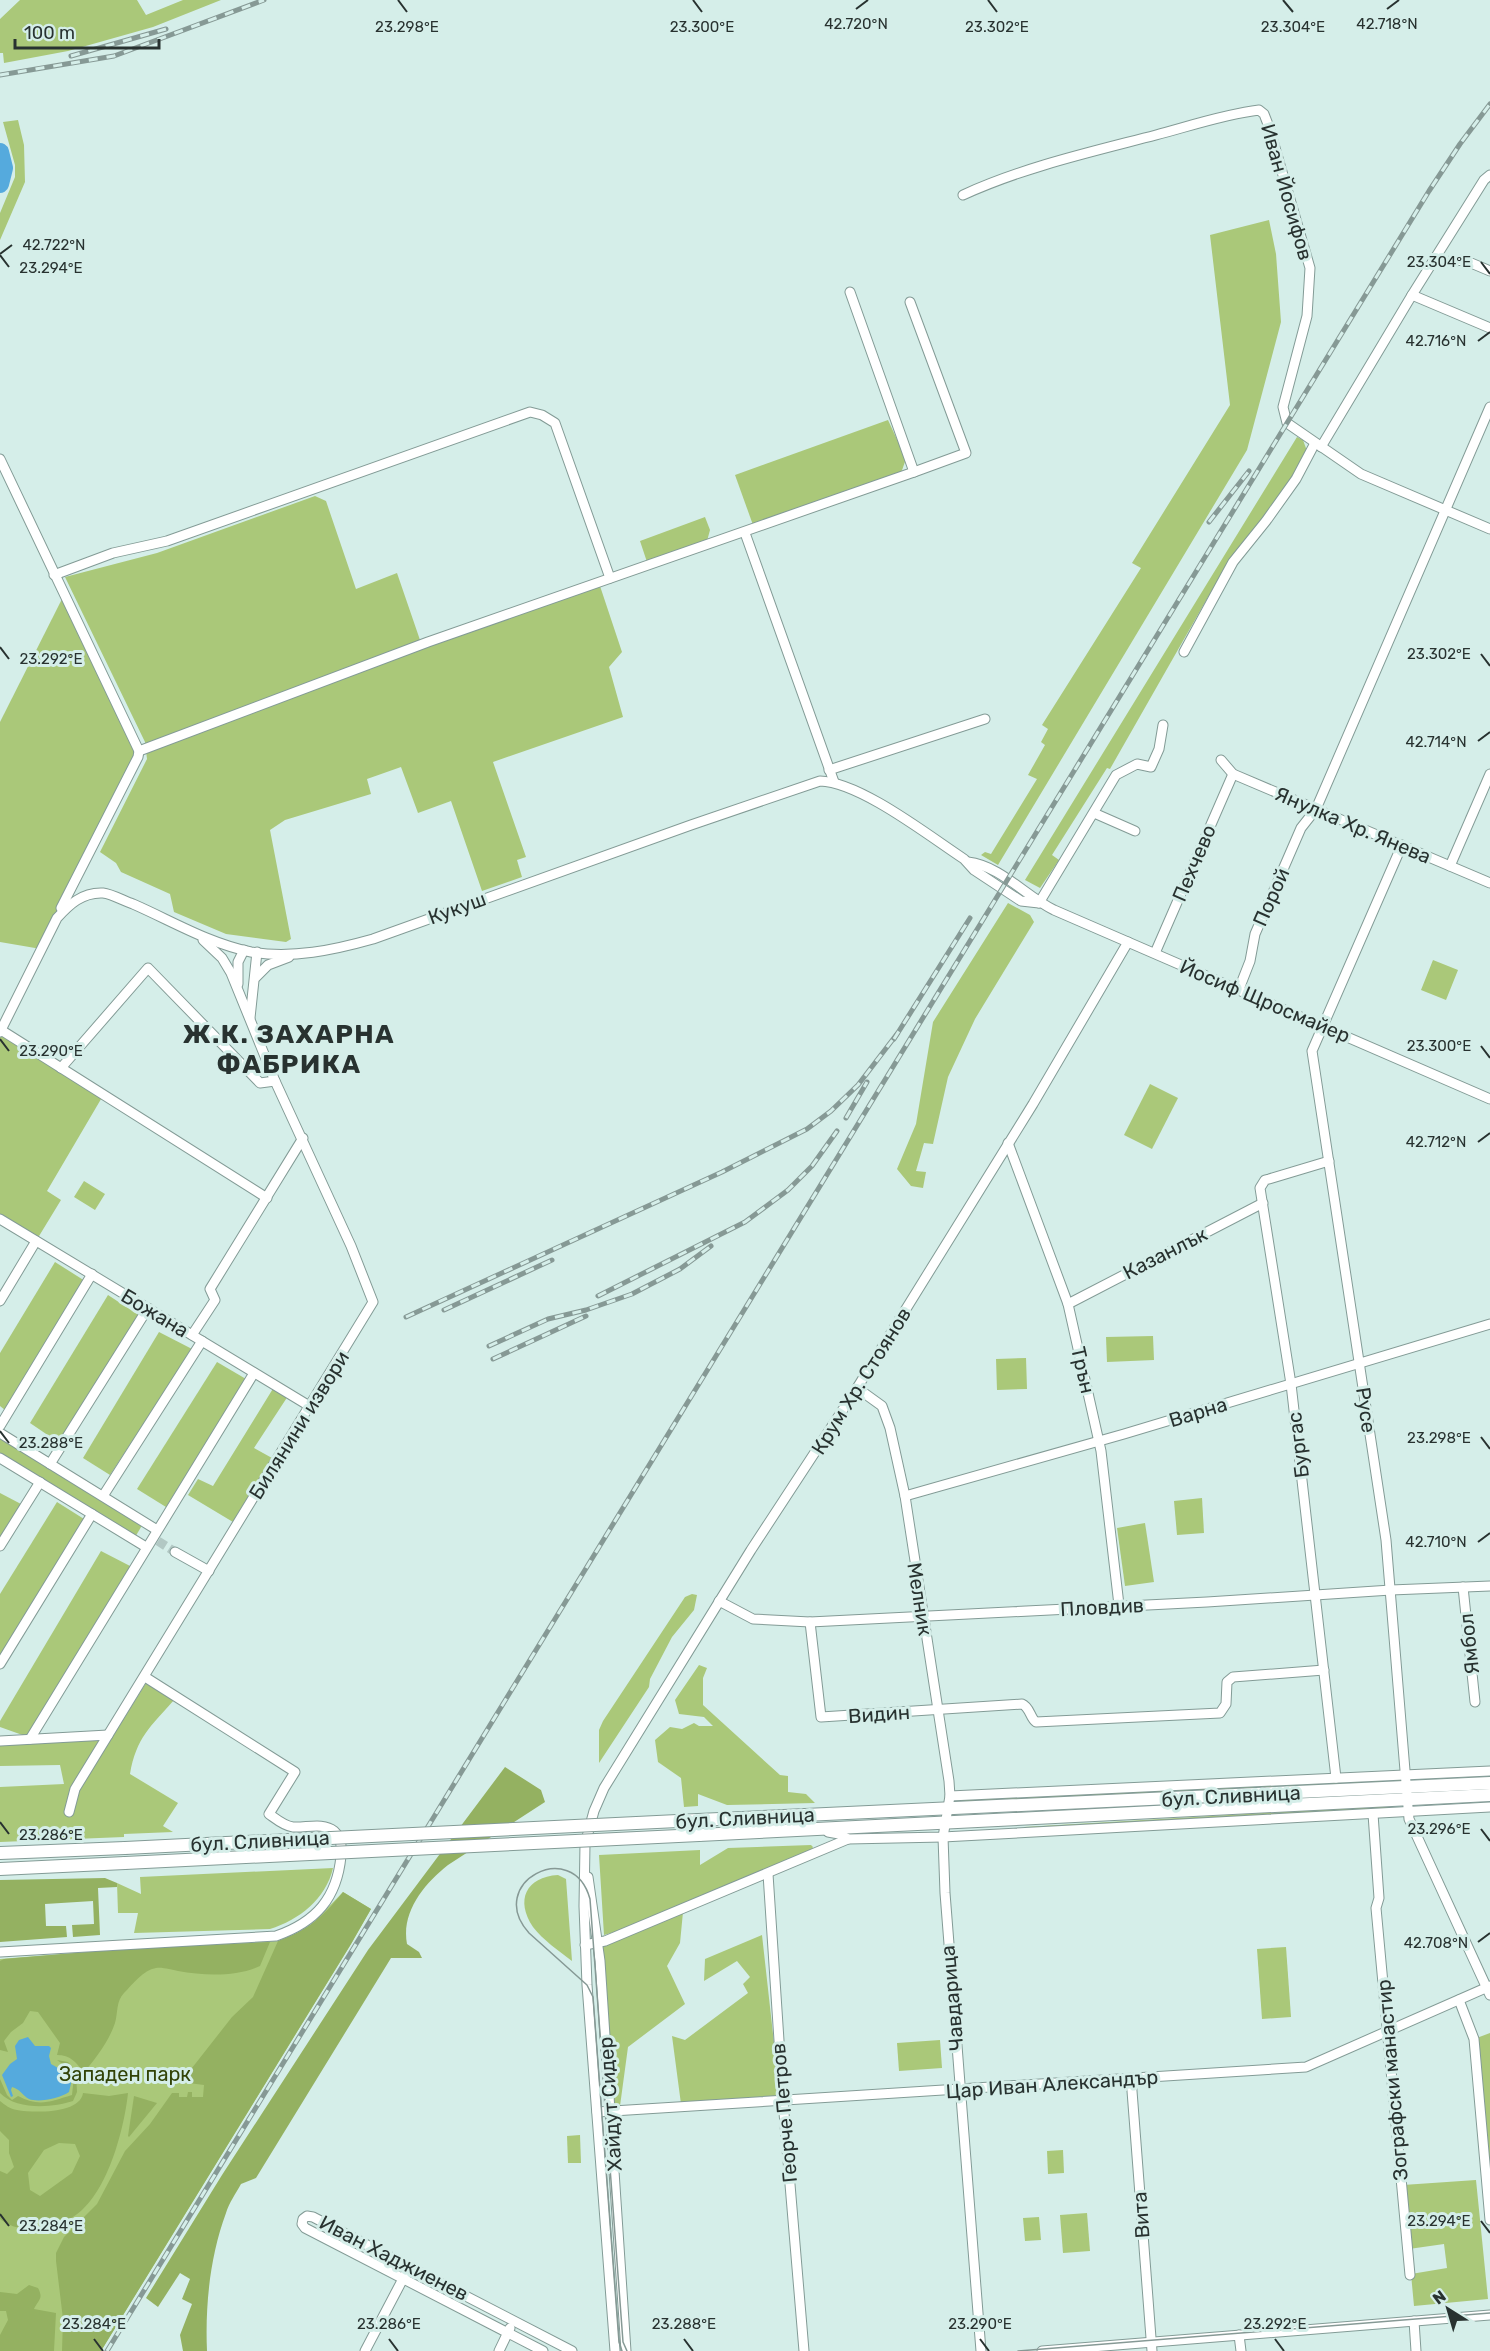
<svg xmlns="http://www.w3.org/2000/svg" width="1490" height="2351" viewBox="0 0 1490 2351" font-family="Rubik,sans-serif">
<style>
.green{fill:#aac879}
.forest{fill:#94b161;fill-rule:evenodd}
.water{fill:#5ad}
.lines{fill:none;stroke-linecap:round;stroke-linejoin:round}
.river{stroke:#5ad;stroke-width:18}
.minor-tunnel{stroke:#b2c8c4;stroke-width:9;stroke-dasharray:9 4.5;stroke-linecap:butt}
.minor-casing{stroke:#839b96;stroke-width:11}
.major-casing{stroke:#839b96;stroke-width:14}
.minor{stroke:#fff;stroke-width:9}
.major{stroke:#fff;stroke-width:12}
.tram{stroke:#869995;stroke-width:1.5}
.rail-casing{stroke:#869995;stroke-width:5}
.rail{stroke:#d5eee9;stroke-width:3;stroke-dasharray:9;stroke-linecap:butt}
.major-bridge-casing{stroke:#839b96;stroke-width:14;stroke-linecap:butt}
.major-bridge{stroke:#fff;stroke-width:12}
.ticks{fill:none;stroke:#283230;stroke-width:2}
.labels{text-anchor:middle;stroke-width:6;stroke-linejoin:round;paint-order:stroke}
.street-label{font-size:20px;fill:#283230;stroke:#d5eee9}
.park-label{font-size:20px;fill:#314306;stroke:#d5eee9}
.district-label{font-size:26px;font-weight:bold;letter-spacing:1.5px;fill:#283230;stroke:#d5eee9}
.ticks-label{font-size:15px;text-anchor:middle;fill:#283230;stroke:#d5eee9;stroke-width:6;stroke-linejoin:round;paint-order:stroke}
</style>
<rect width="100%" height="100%" fill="#d5eee9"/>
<g class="green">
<path d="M20,0H137L146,15L183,0H221L153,27L68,51L4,63L3,53H0V19Z"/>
<path d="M18,120L24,145L25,182L0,240V213L15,177V165L3,122Z"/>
<path d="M1269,220L1276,254L1281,322L1247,450L998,865L981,855L985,852L991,854L1037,779L1028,775L1045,745L1041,742L1048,729L1042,725L1141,568L1132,563L1230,405L1210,235Z"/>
<path d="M888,420L906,459L901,473L753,525L735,475Z"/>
<path d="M1297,437L1303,440L1307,451L1292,478L1208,597L1110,769L1107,768L1052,855L1059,860L1040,888L1025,880Z"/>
<path d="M315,496L326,501L356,589L397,573L420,640L600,586L622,652L609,667L623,717L493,762L526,857L517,860L522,877L482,891L451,801L418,813L401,767L367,779L371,794L285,820L270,830L291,939L286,942L226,934L174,912L170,894L121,872L116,863L100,852L147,759L145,742L65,577L157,553Z"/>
<path d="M705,517L710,530L707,541L647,562L640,541Z"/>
<path d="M64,595L139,751L41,949L0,942V722Z"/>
<path d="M1008,903L1030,915L1034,922L975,1019L948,1077L933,1144L924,1143L916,1171L926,1172L923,1188L911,1186L897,1169L916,1124L933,1022Z"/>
<path d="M1433,960L1458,970L1446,1000L1421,990Z"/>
<path d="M0,1032L104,1094L47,1191L61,1200L36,1241L0,1219Z"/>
<path d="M1150,1084L1178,1098L1152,1149L1124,1135Z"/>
<path d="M84,1181L105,1194L95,1210L74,1197Z"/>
<path d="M55,1262L85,1281L5,1410L0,1406V1353Z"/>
<path d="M108,1295L140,1316L58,1442L30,1423Z"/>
<path d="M159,1332L192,1349L110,1475L83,1458Z"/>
<path d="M1153,1336L1154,1360L1107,1362L1106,1337Z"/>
<path d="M1026,1358L1027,1389L997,1390L996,1359Z"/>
<path d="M217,1362L246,1379L166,1507L137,1489Z"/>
<path d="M274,1387L288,1396L254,1448L272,1458L233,1522L188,1495L198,1479L213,1486Z"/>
<path d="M0,1435L144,1522L134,1539L0,1457Z"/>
<path d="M0,1493L21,1504L0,1539Z"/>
<path d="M1202,1498L1204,1533L1177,1535L1174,1501Z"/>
<path d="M57,1502L84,1519L0,1658V1594Z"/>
<path d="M1145,1523L1154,1582L1125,1586L1117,1528Z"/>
<path d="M101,1551L132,1567L28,1737L0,1727V1721Z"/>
<path d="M692,1594L697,1595L694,1610L672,1637L650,1679L649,1687L599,1763V1730L603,1721L685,1597Z"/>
<path d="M699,1665L707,1668L703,1678V1705L780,1775L788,1776V1792L806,1794L815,1803L727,1805L698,1794V1806L684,1807L681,1778L658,1762L655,1740L670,1727L682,1729L694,1723L699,1726H713L704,1717L679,1714L675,1700Z"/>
<path d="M146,1683L174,1700C151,1726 136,1738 130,1774L178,1803L163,1826L173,1832L124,1834V1837L0,1842V1787L64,1784L60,1765L0,1766V1744L111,1739Z"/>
<path d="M1400,1779L1401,1783L962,1804V1799Z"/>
<path d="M1385,1806L1390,1807L1394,1810L1024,1831V1827Z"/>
<path d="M811,1845L813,1847L811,1850L621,1930L604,1935L599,1855L700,1850V1865L728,1848Z"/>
<path d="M333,1868C326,1899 299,1920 270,1929L134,1933L138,1913H118L117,1883L141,1894L140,1877Z"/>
<path d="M558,1875L566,1879L572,1961C559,1951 543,1940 533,1927C515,1900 526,1877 558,1875Z"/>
<path d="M343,1892L371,1909L351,1944L101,2351H0V1959L123,1949L278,1941L303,1931L311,1925Z"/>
<path d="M683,1912L680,1943L667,1966L685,2004L628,2047L620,2106L614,2108L602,1946Z"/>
<path d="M762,1935L780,2097L681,2104L672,2036L685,2040L748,1993L743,1984L750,1977L737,1961L704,1981L705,1959Z"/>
<path d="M1286,1947L1291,2017L1262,2019L1257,1949Z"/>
<path d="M1490,2033V2165L1487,2167L1474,2039Z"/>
<path d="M940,2040L942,2068L899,2071L897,2043Z"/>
<path d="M580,2135L581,2163H568L567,2136Z"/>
<path d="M1063,2150L1064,2173L1048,2174L1047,2151Z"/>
<path d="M1476,2180L1488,2299L1414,2306L1411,2274L1447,2268L1444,2244L1409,2249L1403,2185Z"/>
<path d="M1087,2213L1090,2251L1063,2253L1060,2215Z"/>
<path d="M1039,2217L1041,2240L1025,2241L1023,2218Z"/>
</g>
<g class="forest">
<path d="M505,1767L541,1790L545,1802L448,1865C424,1884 401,1912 407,1944L419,1952L422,1958H391L256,2178L241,2184C236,2193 229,2203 226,2213C210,2256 205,2306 207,2351H183L180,2335L192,2304L182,2299L190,2279L180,2273L158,2307L146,2298L222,2175L368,1950Z"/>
<path d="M105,1878L117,1883V1887L98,1888L100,1935L73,1937L72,1925L94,1924L93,1901L45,1904L46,1926H66L67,1937L0,1942V1880Z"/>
<path d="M343,1892L371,1909L351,1944L101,2351H62L63,2319L56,2261V2253L64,2237L97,2204L125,2151L150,2124L172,2093H179V2097H187L188,2092H192V2097H203L204,2085L181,2082L232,2017L253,1997L278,1941C309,1929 322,1918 343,1892Z"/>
<path d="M270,1942L260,1966C236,1977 205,1976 178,1971C172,1970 163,1967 156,1968C143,1970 133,1984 124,1993C116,2001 118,2013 115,2023C109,2041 95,2060 83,2073C77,2062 70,2055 57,2055L60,2043L38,2012L30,2011L23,2023L11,2032L4,2041L8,2052L0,2050V1961L4,1959L123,1949Z"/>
<path d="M57,2060L68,2062L76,2071L77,2092L73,2101C52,2108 16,2110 0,2093V2079L7,2095L12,2100L18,2096C39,2107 49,2102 72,2095L74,2076L68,2068Z"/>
<path d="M83,2093L109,2096L128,2093C124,2131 105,2206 65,2221C57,2224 50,2219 42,2220C37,2220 34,2224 30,2226C20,2231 8,2225 0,2219V2171L7,2174L14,2167L9,2153V2140L0,2131V2101C5,2105 10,2109 17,2110C34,2113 80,2114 83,2093ZM59,2143L75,2144L80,2156L72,2173L40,2196L30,2190L28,2173L44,2150Z"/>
<path d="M134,2096L157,2103L129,2137L128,2136Z"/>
<path d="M29,2285L38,2288C44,2299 38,2300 34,2309L56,2313L54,2351H0V2335L8,2320L6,2311H0V2292L17,2294Z"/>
</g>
<path class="water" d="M28,2037L35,2046H49L51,2048L49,2056L51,2064L67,2073L72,2079L69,2092C60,2098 39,2103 29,2099C22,2095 20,2089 12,2087L11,2090L13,2096L11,2097L2,2075L10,2064L17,2059L15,2046L19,2040Z"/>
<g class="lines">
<path class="river" d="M0,152L4,168L0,184"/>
<path class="minor-tunnel" d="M158,1541L175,1552"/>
<defs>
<g id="minor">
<path d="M963,195C1024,167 1091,152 1156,135C1190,126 1225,114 1259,110L1264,114L1269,127L1310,268L1307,316L1283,407L1287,423L1361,474L1490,529"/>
<path d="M1432,263L1464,260L1490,271"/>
<path d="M1412,295L1490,328"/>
<path d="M910,302L966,453L914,472"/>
<path d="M1321,447L1412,295L1484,180L1490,175"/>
<path d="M0,459L139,751L138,757L61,908"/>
<path d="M745,533L834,782"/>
<path d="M54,575L113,553L167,541L530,412L542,415L555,423L610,578"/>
<path d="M1184,652L1233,562L1266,521L1296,479L1315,443"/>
<path d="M139,751L428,642L914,472L850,292"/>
<path d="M1221,760L1233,774L1490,883"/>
<path d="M829,770L985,719"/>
<path d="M1094,813L1135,831"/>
<path d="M1402,845L1312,1051L1386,1540L1409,1819L1490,1995"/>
<path d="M968,862C1001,866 1025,896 1054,910L1490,1099"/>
<path d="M1450,866L1490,774"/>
<path d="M1039,903L1116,775L1137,764L1151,767L1159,749L1163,725"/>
<path d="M1155,953L1233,774"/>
<path d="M256,977L268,965L289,957"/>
<path d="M238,984V962L244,950"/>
<path d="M1239,989L1250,961L1255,934L1301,828L1316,809L1490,407"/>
<path d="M250,1018L257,952"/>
<path d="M1,1030L267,1198"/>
<path d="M0,1032L57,918C69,905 82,892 103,893C112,894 124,901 133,904C172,921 208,943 251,952C292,959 334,950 373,939L691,825L820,781C860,782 929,836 964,859L974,870L1021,901L1039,903"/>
<path d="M61,1068L148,968L260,1083L275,1081"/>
<path d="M1008,1143L1068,1304L1101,1451L1119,1605"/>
<path d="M1329,1161L1269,1179L1265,1180L1260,1188L1291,1384L1336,1778"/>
<path d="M0,1219L311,1407"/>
<path d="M0,1301L36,1241"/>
<path d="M1068,1304L1263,1203"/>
<path d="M192,1335L215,1300L210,1289L303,1138"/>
<path d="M857,1388L882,1406L890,1428L905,1496L949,1781L950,1796L943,1837L945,1893L981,2351"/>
<path d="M0,1426L92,1274"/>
<path d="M0,1433L157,1530"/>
<path d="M0,1458L146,1547"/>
<path d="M50,1464L148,1308"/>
<path d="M103,1496L202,1341"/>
<path d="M905,1496L1124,1434L1490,1324"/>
<path d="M0,1546L40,1482"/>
<path d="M175,1552L209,1571"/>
<path d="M1463,1587L1475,1702"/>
<path d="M719,1601L753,1619L810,1622L1207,1602L1391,1590L1490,1586"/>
<path d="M810,1622L821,1717L1022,1704C1030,1707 1030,1718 1036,1722L1220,1713L1226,1704L1227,1682L1233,1677L1324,1670"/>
<path d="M0,1664L92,1514"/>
<path d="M30,1739L254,1373"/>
<path d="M0,1741L108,1735"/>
<path d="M950,1796L1490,1771"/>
<path d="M69,1812L75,1789L373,1302L351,1246L275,1081L231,973L222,958L203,940"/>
<path d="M1373,1814L1379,1898L1376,1908L1410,2275"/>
<path d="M828,1832L839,1834L848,1839L943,1837L1490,1807"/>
<path d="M768,1874L783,2101L804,2351"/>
<path d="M588,1877L600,1961L626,2351"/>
<path d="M585,1945L605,1941L848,1839"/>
<path d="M0,1952L276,1936C316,1922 337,1898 341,1856C342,1847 341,1837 334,1831C323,1822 306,1828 293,1827C284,1826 276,1819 269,1814L295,1772L145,1677"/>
<path d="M1459,2000L1474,2039L1490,2220"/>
<path d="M1131,2078L1152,2351"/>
<path d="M597,2112L1306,2067L1490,1986"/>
<path d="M1414,2321L1416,2351"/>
<path d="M1239,2335L1241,2351"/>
<path d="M365,2351L406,2273"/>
<path d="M499,2351L510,2328"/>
<path d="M543,2351L305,2228L302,2224L303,2219L307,2216L313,2217L572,2351"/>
<path d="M615,2351L587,1985L584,1906L585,1844L594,1811L604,1788L751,1550L857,1388L1033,1104L1128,942"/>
<path d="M1042,2351L1490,2315"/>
</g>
<g id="major">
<path d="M698,1820L1490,1783"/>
<path d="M699,1835L1490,1795"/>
<path d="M0,1853L125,1848"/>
<path d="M0,1869L125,1863"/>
</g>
</defs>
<use href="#minor" class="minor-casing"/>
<use href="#major" class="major-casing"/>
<use href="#minor" class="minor"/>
<use href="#major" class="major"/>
<g class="tram">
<path d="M622,2351L619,2342L593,1997L587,1985L529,1933C484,1883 573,1836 590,1899L623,2342L627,2351"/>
<path d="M1018,2351L1490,2313"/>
</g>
<defs>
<g id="rail">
<path d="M71,56L166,29"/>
<path d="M0,75L114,56L264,0"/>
<path d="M1209,522L1249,471"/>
<path d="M894,1039L970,918"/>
<path d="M846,1118L867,1082"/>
<path d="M598,1296L745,1222L788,1190L812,1166L837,1131"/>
<path d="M444,1310L552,1260"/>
<path d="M406,1317L722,1172L807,1129L831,1111L858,1085L897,1034"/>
<path d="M489,1346L548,1319L586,1310L632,1294L680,1269L711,1246"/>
<path d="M493,1359L586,1316"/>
<path d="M107,2351L1429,191L1460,144L1490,104"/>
</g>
</defs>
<use href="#rail" class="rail-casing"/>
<use href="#rail" class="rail"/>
<defs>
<g id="major-bridge">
<path d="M125,1848L698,1820"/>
<path d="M125,1863L699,1835"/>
</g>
</defs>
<use href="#major-bridge" class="major-bridge-casing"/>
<use href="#major-bridge" class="major-bridge"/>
</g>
<path class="ticks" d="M398,0L407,12M693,0L702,12M988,0L997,12M1283,0L1293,12M856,9L868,0M1387,9L1399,0M0,254L12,245M0,255L9,267M1481,262L1490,274M1478,341L1490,332M0,647L9,659M1481,654L1490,666M1478,741L1490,732M0,1039L9,1051M1481,1046L1490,1058M1478,1142L1490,1133M0,1431L9,1443M1481,1437L1490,1449M1478,1542L1490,1533M0,1822L9,1834M1481,1829L1490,1841M1478,1942L1490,1933M0,2214L9,2226M1481,2221L1490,2233M94,2339L103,2351M389,2339L398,2351M684,2339L693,2351M980,2339L989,2351M1275,2339L1284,2351"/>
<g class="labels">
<g class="street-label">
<text transform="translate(1287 192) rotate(74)" y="7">Иван Йосифов</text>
<text transform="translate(1353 825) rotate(23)" y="7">Янулка Хр. Янева</text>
<text transform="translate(1194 863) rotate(-67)" y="7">Пехчево</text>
<text transform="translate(1271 897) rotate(-66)" y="7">Порой</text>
<text transform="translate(457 908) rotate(-20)" y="7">Кукуш</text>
<text transform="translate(1265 1001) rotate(23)" y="7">Йосиф Щросмайер</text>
<text transform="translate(1165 1253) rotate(-27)" y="7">Казанлък</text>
<text transform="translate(155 1313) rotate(31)" y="7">Божана</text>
<text transform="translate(1083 1370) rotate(77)" y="7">Трън</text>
<text transform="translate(861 1381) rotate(-58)" y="7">Крум Хр. Стоянов</text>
<text transform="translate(1366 1410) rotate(82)" y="7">Русе</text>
<text transform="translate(1198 1412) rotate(-17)" y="7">Варна</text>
<text transform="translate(299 1425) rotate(-58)" y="7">Билянини извори</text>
<text transform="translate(1298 1445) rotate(-97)" y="7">Бургас</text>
<text transform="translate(920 1599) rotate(81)" y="7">Мелник</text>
<text transform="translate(1102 1607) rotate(-3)" y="7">Пловдив</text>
<text transform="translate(1469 1644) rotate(-96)" y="7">Ямбол</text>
<text transform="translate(879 1714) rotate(-4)" y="7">Видин</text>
<text transform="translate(1231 1796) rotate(-3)" y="7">бул. Сливница</text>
<text transform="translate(745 1818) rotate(-3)" y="7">бул. Сливница</text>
<text transform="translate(260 1841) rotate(-3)" y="7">бул. Сливница</text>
<text transform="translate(952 1998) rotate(-95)" y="7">Чавдарица</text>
<text transform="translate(1392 2080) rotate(-95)" y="7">Зографски манастир</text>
<text transform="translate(1052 2084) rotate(-4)" y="7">Цар Иван Александър</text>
<text transform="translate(610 2104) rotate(-94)" y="7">Хайдут Сидер</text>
<text transform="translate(784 2113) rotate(-95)" y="7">Георче Петров</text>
<text transform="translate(1141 2215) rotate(-94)" y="7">Вита</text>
<text transform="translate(394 2258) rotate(27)" y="7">Иван Хаджиенев</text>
</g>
<g class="park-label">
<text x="125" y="2081">Западен парк</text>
</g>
<g class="district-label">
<text x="289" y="1043">Ж.К. ЗАХАРНА<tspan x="289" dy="30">ФАБРИКА</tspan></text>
</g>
</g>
<g class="ticks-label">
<text x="856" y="29">42.720°N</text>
<text x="1387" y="29">42.718°N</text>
<text x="407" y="32">23.298°E</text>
<text x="702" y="32">23.300°E</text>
<text x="997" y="32">23.302°E</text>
<text x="1293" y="32">23.304°E</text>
<text x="54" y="250">42.722°N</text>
<text x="1439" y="267">23.304°E</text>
<text x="51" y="273">23.294°E</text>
<text x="1436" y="346">42.716°N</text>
<text x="1439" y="659">23.302°E</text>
<text x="51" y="664">23.292°E</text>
<text x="1436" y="747">42.714°N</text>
<text x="1439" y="1051">23.300°E</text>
<text x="51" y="1056">23.290°E</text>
<text x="1436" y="1147">42.712°N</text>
<text x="1439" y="1443">23.298°E</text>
<text x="51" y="1448">23.288°E</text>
<text x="1436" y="1547">42.710°N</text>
<text x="1439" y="1834">23.296°E</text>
<text x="51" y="1840">23.286°E</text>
<text x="1436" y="1948">42.708°N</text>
<text x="1439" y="2226">23.294°E</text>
<text x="51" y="2231">23.284°E</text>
<text x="94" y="2329">23.284°E</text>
<text x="389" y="2329">23.286°E</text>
<text x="684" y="2329">23.288°E</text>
<text x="980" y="2329">23.290°E</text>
<text x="1275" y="2329">23.292°E</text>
</g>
<g transform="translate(1448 2309) rotate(323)" stroke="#d5eee9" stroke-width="4.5" paint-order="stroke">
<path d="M0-4.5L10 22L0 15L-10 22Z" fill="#283230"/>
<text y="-9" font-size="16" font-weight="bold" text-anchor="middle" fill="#283230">N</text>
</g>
<path d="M15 39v9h144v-9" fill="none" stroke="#283230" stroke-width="3"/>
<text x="24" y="39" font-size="18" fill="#283230" stroke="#d5eee9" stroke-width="4.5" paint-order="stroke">100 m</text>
</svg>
